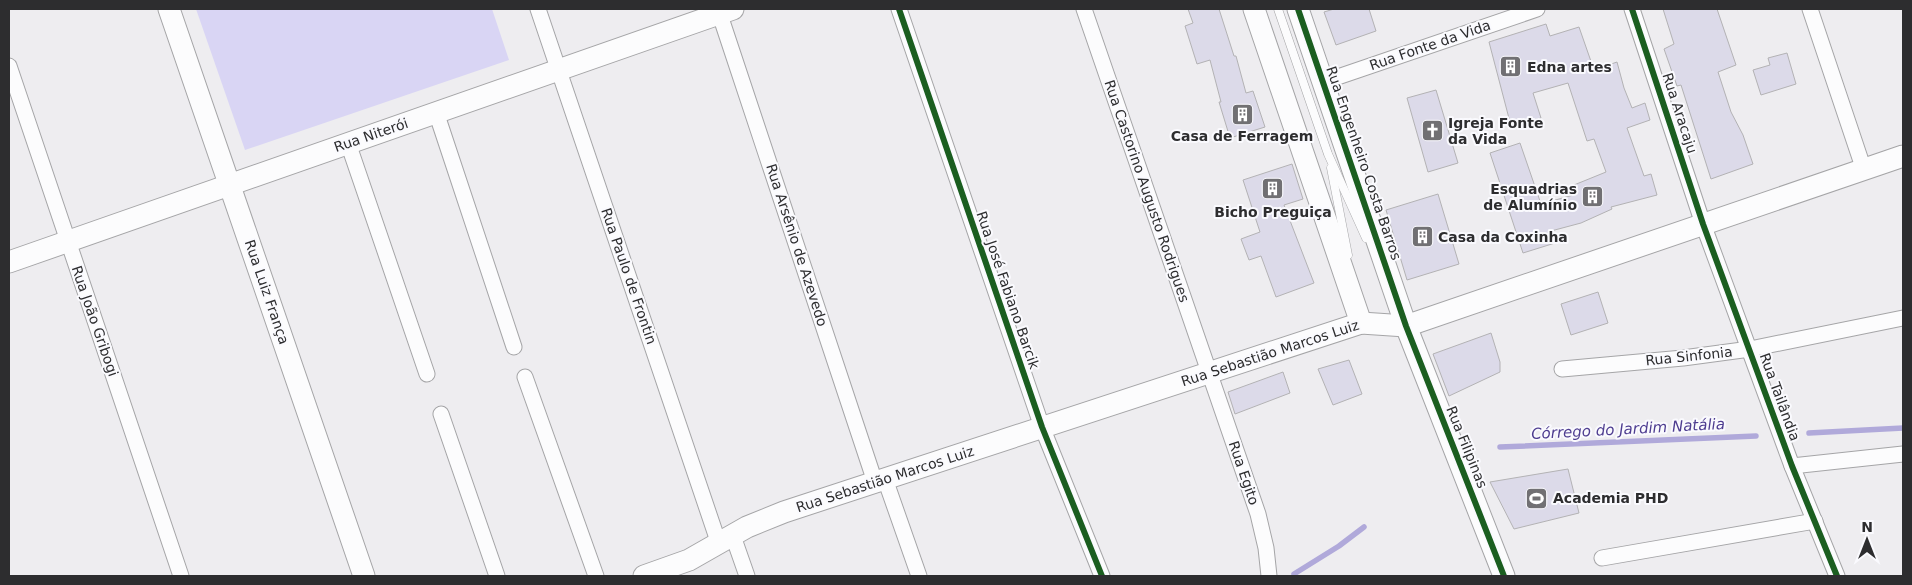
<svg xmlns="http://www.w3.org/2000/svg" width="1912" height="585" viewBox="0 0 1912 585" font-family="'DejaVu Sans',sans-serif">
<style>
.green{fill:#d9d5f4}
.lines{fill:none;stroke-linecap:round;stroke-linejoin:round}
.stream{stroke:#b0a9da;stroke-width:5.5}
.building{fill:#dcdae9;stroke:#b3b2b4}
.lane-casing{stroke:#a5a5a7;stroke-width:9}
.street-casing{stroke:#a5a5a7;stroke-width:17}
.secondary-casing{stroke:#a5a5a7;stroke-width:23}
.lane{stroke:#fcfcfd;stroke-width:8}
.street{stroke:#fcfcfd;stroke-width:15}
.secondary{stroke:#fcfcfd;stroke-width:21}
.cycleway-casing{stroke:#fafafe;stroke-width:9}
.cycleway{stroke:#1b5e20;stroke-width:6}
.labels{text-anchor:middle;stroke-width:4;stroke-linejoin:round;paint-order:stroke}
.street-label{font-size:14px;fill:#2d2d2f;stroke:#fafafe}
.poi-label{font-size:14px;font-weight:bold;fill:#2d2d2f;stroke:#fafafe;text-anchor:start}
.water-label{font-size:15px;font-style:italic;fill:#4e3d90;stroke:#fafafe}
</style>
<rect width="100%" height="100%" fill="#eeedf0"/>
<path class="green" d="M196,9H492L509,60L245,150Z"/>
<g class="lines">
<g class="stream">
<path d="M1809,433L1903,428"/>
<path d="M1500,447L1756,436"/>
<path d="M1294,574L1339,546L1364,527"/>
</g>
</g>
<g class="building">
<path d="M1188,9H1219L1234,56H1236L1246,93L1253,91L1265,127L1230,138L1219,102H1221L1210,60L1197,64L1185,26L1193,23Z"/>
<path d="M1334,9H1369L1376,31L1336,45L1324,12Z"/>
<path d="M1663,9H1717L1736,65L1718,72L1731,112L1743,135L1753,164L1711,179L1681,85L1677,86L1664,49L1674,44Z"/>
<path d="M1546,24L1550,36L1579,27L1594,70L1617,62L1624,88L1632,108L1645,103L1650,120L1627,128L1644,176L1651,174L1657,195L1611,207L1612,209L1581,223L1551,231L1555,243L1523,253L1490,153L1520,143L1541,204L1577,194L1574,185L1606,172L1594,139L1587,141L1568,83L1533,93L1541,118L1511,126L1489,42Z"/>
<path d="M1787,53L1796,84L1761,95L1753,70L1770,65L1768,58Z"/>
<path d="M1436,90L1458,163L1428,172L1407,98Z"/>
<path d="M1292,164L1303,199L1284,205L1314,283L1276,297L1261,256L1249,260L1241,239L1260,232L1243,180Z"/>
<path d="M1438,194L1459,264L1407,280L1386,210Z"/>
<path d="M1598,292L1608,323L1571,335L1561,304Z"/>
<path d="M1491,333L1500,362V372L1449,396L1433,354Z"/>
<path d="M1349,360L1362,394L1333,405L1318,369Z"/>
<path d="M1283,372L1290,393L1235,414L1228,392Z"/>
<path d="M1568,469L1579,513L1514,529L1490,482Z"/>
</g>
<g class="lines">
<defs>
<g id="lane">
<path d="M1278,9L1328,154L1366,238"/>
<path d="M1331,168L1348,255"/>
</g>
<g id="street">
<path d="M538,9L719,544"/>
<path d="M718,9L875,482"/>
<path d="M899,9L1042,427L1102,576"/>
<path d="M1084,9L1258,514L1266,548L1269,576"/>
<path d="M1632,9L1703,224L1792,466L1837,576"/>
<path d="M1810,9L1864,170"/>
<path d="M9,66L181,576"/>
<path d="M1323,82L1537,9"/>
<path d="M436,112L514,347"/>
<path d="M348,143L427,374"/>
<path d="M1562,369L1683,358L1750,349L1903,318"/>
<path d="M525,377L596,576"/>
<path d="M441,414L497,576"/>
<path d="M1792,466L1903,454"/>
<path d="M885,479L919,576"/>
<path d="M733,536L747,576"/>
<path d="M1602,558L1815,521"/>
</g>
<g id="secondary">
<path d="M169,9L364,576"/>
<path d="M1254,9L1361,323"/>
<path d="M1298,9L1406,326L1504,576"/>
<path d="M9,262L733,9"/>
<path d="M644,576L689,560L747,527L784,512L1361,323L1406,326L1903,156"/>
</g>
</defs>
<use href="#lane" class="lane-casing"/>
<use href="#street" class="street-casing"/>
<use href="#secondary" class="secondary-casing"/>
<use href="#lane" class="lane"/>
<use href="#street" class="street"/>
<use href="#secondary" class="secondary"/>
<defs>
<g id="cycleway">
<path d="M899,9L1042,427L1102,576"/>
<path d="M1298,9L1406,326L1504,576"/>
<path d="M1632,9L1703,224L1792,466L1837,576"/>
</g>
</defs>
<use href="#cycleway" class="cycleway-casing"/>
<use href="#cycleway" class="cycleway"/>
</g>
<defs>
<symbol id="building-square" viewBox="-11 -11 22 22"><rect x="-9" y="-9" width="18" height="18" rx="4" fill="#717073" stroke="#fafafe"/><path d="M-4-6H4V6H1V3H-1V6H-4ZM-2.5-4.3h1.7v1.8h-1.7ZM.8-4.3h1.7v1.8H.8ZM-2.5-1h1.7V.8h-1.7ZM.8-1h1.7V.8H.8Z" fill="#fff"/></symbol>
<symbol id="church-square" viewBox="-11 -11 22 22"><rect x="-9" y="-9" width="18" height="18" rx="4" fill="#717073" stroke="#fafafe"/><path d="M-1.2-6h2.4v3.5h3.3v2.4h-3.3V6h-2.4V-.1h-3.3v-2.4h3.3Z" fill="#fff"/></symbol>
<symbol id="stadium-square" viewBox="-11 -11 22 22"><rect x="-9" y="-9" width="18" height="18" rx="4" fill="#717073" stroke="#fafafe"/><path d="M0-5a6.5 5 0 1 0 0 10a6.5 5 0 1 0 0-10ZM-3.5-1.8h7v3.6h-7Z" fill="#fff"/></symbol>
</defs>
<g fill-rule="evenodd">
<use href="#building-square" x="1498" y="54" width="25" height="25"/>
<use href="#building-square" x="1230" y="102" width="25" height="25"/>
<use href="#church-square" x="1420" y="118" width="25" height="25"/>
<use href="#building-square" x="1260" y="176" width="25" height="25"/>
<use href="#building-square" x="1580" y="184" width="25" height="25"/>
<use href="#building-square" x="1410" y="224" width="25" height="25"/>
<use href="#stadium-square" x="1524" y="486" width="25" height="25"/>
</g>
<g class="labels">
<g class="street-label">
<text transform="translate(1430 45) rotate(-19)" y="5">Rua Fonte da Vida</text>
<text transform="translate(1680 113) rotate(72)" y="5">Rua Aracaju</text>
<text transform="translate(371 135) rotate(-19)" y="5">Rua Niterói</text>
<text transform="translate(1364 163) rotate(71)" y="5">Rua Engenheiro Costa Barros</text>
<text transform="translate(1147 191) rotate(71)" y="5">Rua Castorino Augusto Rodrigues</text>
<text transform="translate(797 245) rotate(72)" y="5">Rua Arsênio de Azevedo</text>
<text transform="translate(629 276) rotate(71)" y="5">Rua Paulo de Frontin</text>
<text transform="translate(1008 290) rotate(71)" y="5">Rua José Fabiano Barcik</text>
<text transform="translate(267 292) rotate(71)" y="5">Rua Luiz França</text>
<text transform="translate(95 321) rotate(71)" y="5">Rua João Gribogi</text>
<text transform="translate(1270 353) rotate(-18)" y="5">Rua Sebastião Marcos Luiz</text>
<text transform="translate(1689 356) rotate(-6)" y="5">Rua Sinfonia</text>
<text transform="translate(1780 397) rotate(70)" y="5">Rua Tailândia</text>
<text transform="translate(1467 447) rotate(68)" y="5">Rua Filipinas</text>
<text transform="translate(1244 473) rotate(71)" y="5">Rua Egito</text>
<text transform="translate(885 479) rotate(-18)" y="5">Rua Sebastião Marcos Luiz</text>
</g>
<g class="poi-label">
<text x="1527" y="72">Edna artes</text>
<text x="1448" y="128">Igreja Fonte<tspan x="1448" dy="16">da Vida</tspan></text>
<text x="1242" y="141" text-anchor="middle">Casa de Ferragem</text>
<text x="1577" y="194" text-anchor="end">Esquadrias<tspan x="1577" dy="16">de Alumínio</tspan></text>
<text x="1273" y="217" text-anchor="middle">Bicho Preguiça</text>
<text x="1438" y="242">Casa da Coxinha</text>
<text x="1553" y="503">Academia PHD</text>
</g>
<g class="water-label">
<text transform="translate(1628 429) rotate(-3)" y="5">Córrego do Jardim Natália</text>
</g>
</g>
<rect width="1912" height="585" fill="none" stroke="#2d2d2f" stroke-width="20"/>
<g transform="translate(1867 540)" stroke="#fafafe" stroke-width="4" paint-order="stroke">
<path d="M0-4L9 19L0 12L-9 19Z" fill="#2d2d2f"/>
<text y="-8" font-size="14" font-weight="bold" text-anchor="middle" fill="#2d2d2f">N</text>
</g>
</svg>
